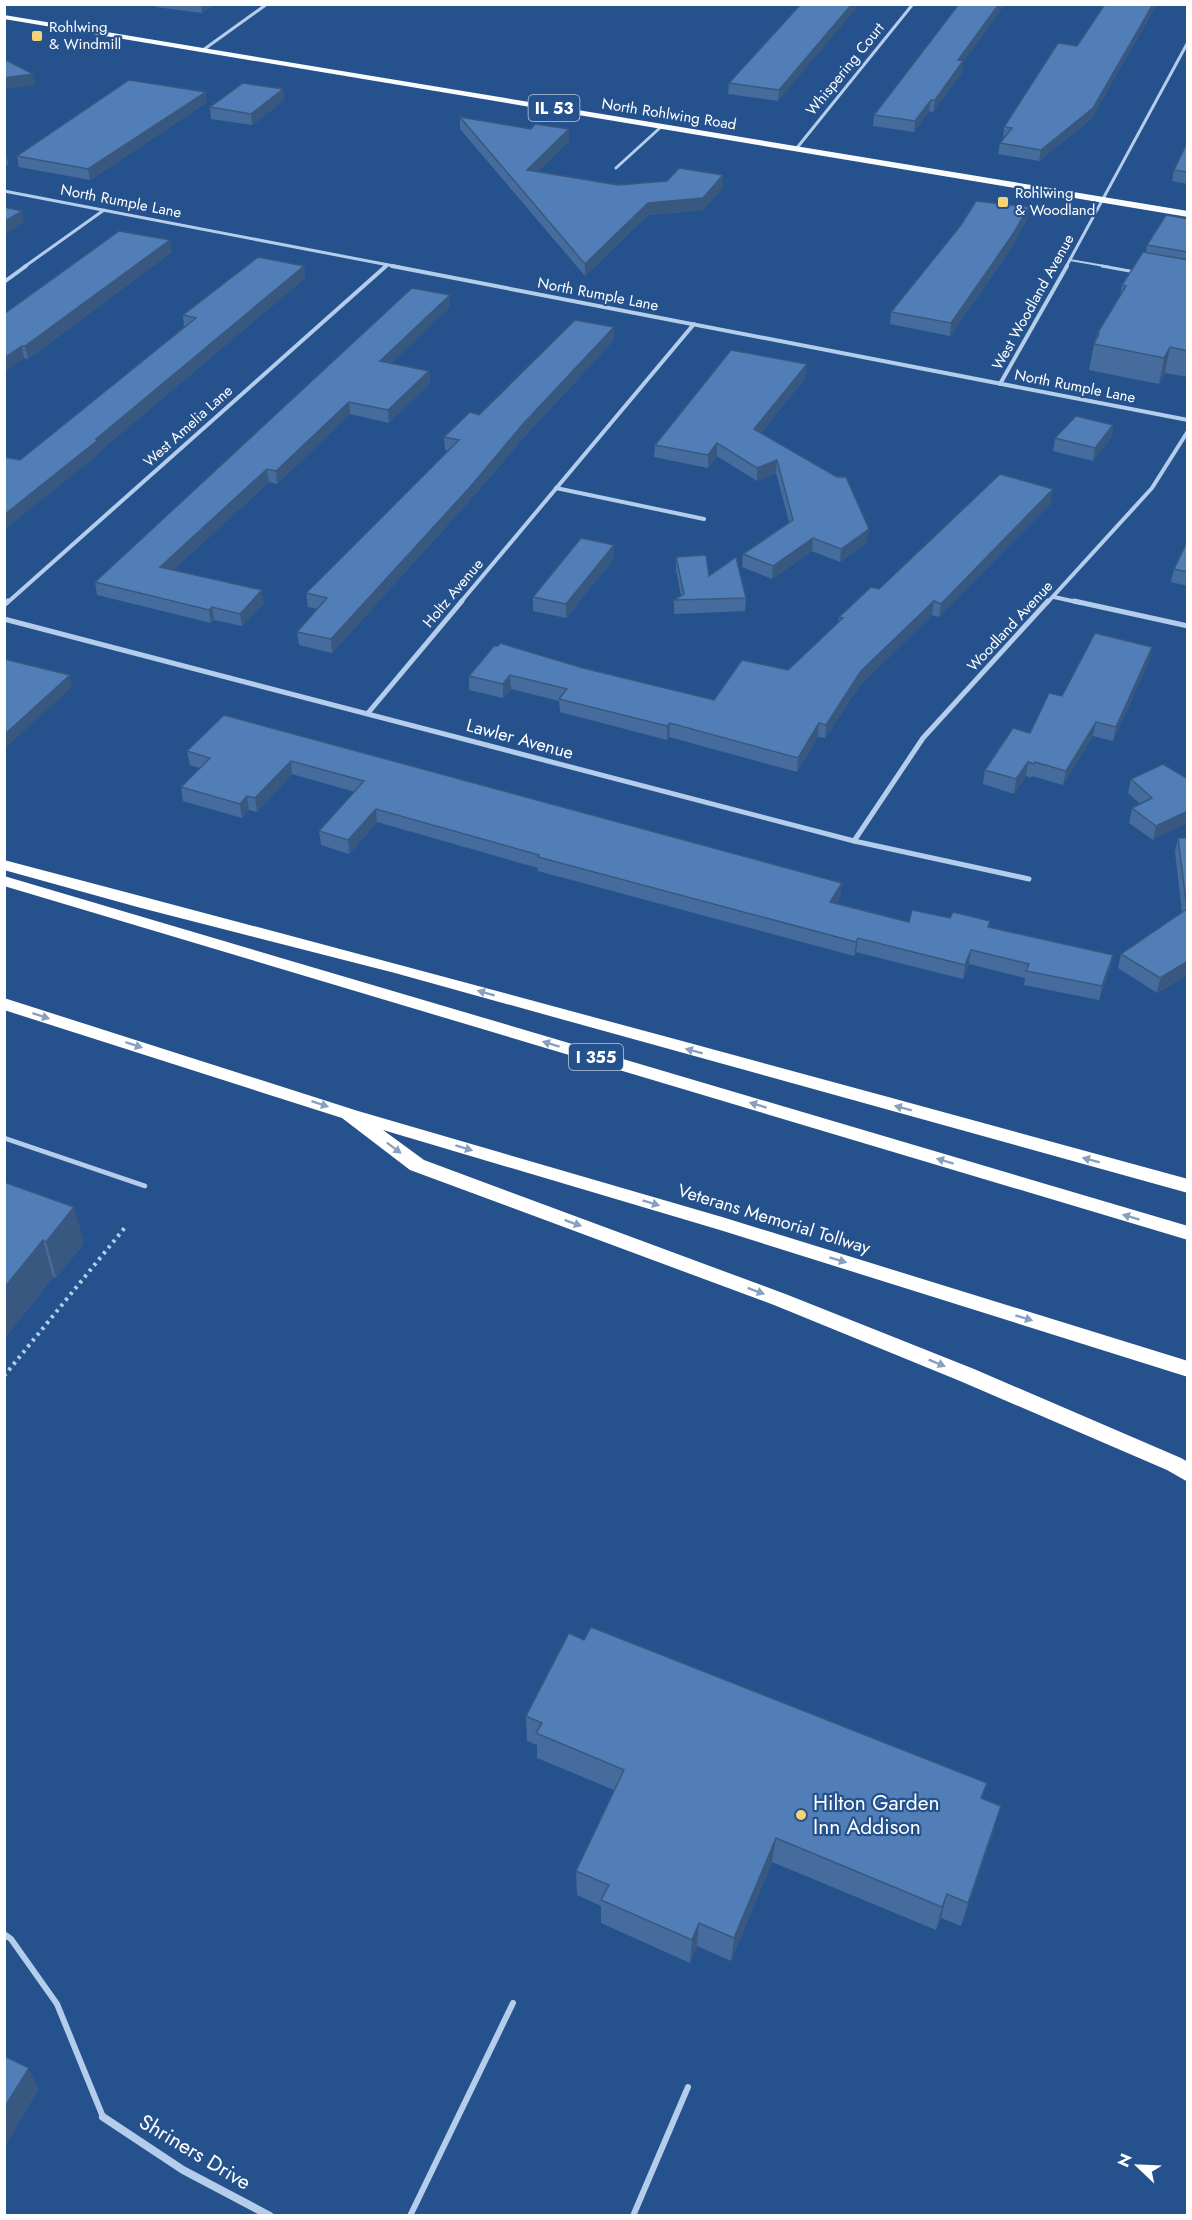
<svg xmlns="http://www.w3.org/2000/svg" width="1192" height="2220" viewBox="0 0 1192 2220" font-family="Jost,sans-serif">
<style>
.lines{fill:none;stroke-linecap:round;stroke-linejoin:round}
.path{stroke:#b4cdeb;stroke-width:4;stroke-dasharray:3 4.5;stroke-linecap:butt}
.service-far3{stroke:#b4cdeb;stroke-width:2}
.service-far2{stroke:#b4cdeb;stroke-width:3}
.service-far1{stroke:#b4cdeb;stroke-width:4.5}
.service{stroke:#b4cdeb;stroke-width:6}
.minor-far3{stroke:#b4cdeb;stroke-width:3}
.minor-far2{stroke:#b4cdeb;stroke-width:4}
.minor-far1{stroke:#b4cdeb;stroke-width:5}
.minor{stroke:#b4cdeb;stroke-width:8}
.primary{fill:#f9fbff;fill-rule:evenodd}
.motorway{fill:#fff;fill-rule:evenodd}
.wall{fill:#466c9d}
.shaded-wall{fill:#39587f}
.building{fill:#517eb6;stroke:#39587f;stroke-width:1.5}
.oneway{fill:#87a0c0}
.poi-dot{fill:#f5d178;stroke:#25528d;stroke-width:2}
.labels{text-anchor:middle;stroke-width:4.5;stroke-linejoin:round;paint-order:stroke}
.far-poi-label{font-size:15px;fill:#fff;stroke:#25528d;text-anchor:start}
.far-street-label{font-size:15px;fill:#fff;stroke:#25528d}
.shield{fill:#25528d;stroke:#becbdd;stroke-width:1.5}
.shield-label{font-size:16px;font-weight:bold;fill:#fff}
.street-label{font-size:18px;fill:#fff;stroke:#25528d}
.near-poi-label{font-size:21px;fill:#fff;stroke:#25528d;text-anchor:start}
.near-street-label{font-size:21px;fill:#fff;stroke:#25528d}
</style>
<rect width="100%" height="100%" fill="#25528d"/>
<g class="lines">
<path class="path" d="M4,1376L127,1225"/>
<path class="service-far3" d="M1070,260L1110,267"/>
<path class="service-far2" d="M1102,266L1135,272"/>
<path class="service-far1" d="M4,1138L145,1186"/>
<g class="service">
<path d="M4,1934L11,1939L57,2004L103,2117"/>
<path d="M410,2216L513,2003"/>
<path d="M633,2216L688,2087"/>
</g>
<g class="minor-far3">
<path d="M203,50L267,4"/>
<path d="M796,149L913,4"/>
<path d="M616,168L662,126"/>
<path d="M4,191L399,267"/>
<path d="M24,267L104,210"/>
<path d="M384,267L387,265"/>
<path d="M1066,267L1188,42"/>
</g>
<g class="minor-far2">
<path d="M392,266L1188,420"/>
<path d="M4,282L26,266"/>
<path d="M1000,384L1067,266"/>
<path d="M556,488L704,519"/>
<path d="M1054,597L1081,603"/>
<path d="M7,603L386,266"/>
<path d="M460,603L694,324"/>
<path d="M1047,603L1152,488L1188,431"/>
</g>
<g class="minor-far1">
<path d="M1074,601L1188,626"/>
<path d="M4,605L8,601"/>
<path d="M4,619L854,841L1029,879"/>
<path d="M368,713L462,601"/>
<path d="M854,841L923,738L1048,601"/>
</g>
<path class="minor" d="M103,2117L183,2170L270,2216"/>
<path class="primary" d="M4,15L1188,211V217L4,19Z"/>
<g class="motorway">
<path d="M4,860C400,964 794,1071 1188,1179V1193L395,973L141,908L4,870Z"/>
<path d="M4,876L1188,1226V1240L4,886Z"/>
<path d="M4,998L358,1111L722,1217L1188,1361V1377L720,1230L383,1130L424,1160L788,1295L974,1369L1181,1458L1188,1462V1482L1167,1470L960,1381L774,1305L410,1170L342,1118L4,1010Z"/>
</g>
</g>
<g class="wall">
<path d="M156,4H215L202,13L156,7Z"/>
<path d="M801,4L778,101L728,94L729,83Z"/>
<path d="M1105,4H1157L1091,119L1039,161L998,154L1000,143L1003,139L1004,127L1077,46Z"/>
<path d="M963,63L962,72L933,112L929,111L914,132L873,126L874,115Z"/>
<path d="M283,89L284,100L252,125L211,119L210,107Z"/>
<path d="M207,102L90,180L19,167L17,156Z"/>
<path d="M460,117L569,141L538,171L618,185L723,187L703,210L648,215L585,276L460,129Z"/>
<path d="M1188,141V184L1172,181L1174,170Z"/>
<path d="M4,149L6,153L8,165L4,164Z"/>
<path d="M1029,207L1027,219L1010,250L950,336L890,324L891,312Z"/>
<path d="M1188,219V377L1165,373L1159,384L1089,370L1094,344L1095,341L1097,334L1120,296L1122,285L1146,252L1147,245Z"/>
<path d="M172,252L28,359L24,358L4,314Z"/>
<path d="M304,266L305,278L100,451V453L20,460L184,327L183,315Z"/>
<path d="M450,295V307L391,363L429,371L430,383L389,423L350,414L277,484L269,482L173,570L264,603L242,626L214,620L211,623L97,595L95,582Z"/>
<path d="M614,340L524,437L471,499L332,653L299,645L297,632L318,609L308,607L306,593L449,451L445,450L444,437L479,415Z"/>
<path d="M806,377L761,433L867,542L840,562L812,551L772,579L742,567L743,554L789,522L776,473L757,481L717,456L708,468L654,457L655,445Z"/>
<path d="M1113,425L1111,438L1093,461L1053,451L1055,438Z"/>
<path d="M1051,503L939,617L932,615L860,685L825,738L818,737L797,772L669,737L667,740L560,712L559,701L511,689L503,698L469,690V676L583,668L714,700L788,670L838,622L839,617L879,589Z"/>
<path d="M1188,540V586L1171,582L1174,569Z"/>
<path d="M676,557L746,598L745,611L674,614V600L681,596L676,570Z"/>
<path d="M614,558L566,618L533,611V597Z"/>
<path d="M1152,647L1149,661L1113,741L1093,736L1063,785L1032,776L1031,778L1026,776L1014,794L983,784L985,770L1030,733L1062,696Z"/>
<path d="M224,715L842,883L840,897L836,903L909,922L950,918L990,921L989,927L1113,955L1110,969L1099,1000L1024,985L1025,978L969,964L963,979L856,952L854,956L538,871V868L377,822L349,854L321,845L319,831L355,792L292,774L257,812L249,810L242,818L183,801L181,787L200,768L190,765L187,751Z"/>
<path d="M1131,779H1188L1153,840L1129,823L1132,808L1140,804L1128,793Z"/>
<path d="M1178,838H1188V974L1157,993L1118,968L1121,954L1182,912L1175,852Z"/>
<path d="M4,1182L84,1243L56,1278L53,1277L4,1339Z"/>
<path d="M526,1716L982,1799L994,1830L961,1926L941,1918L936,1930L772,1862L731,1961L697,1946L690,1963L601,1923V1906L577,1895L576,1871L614,1790L537,1758V1745L527,1741Z"/>
</g>
<g class="shaded-wall">
<path d="M201,4H215L202,13Z"/>
<path d="M852,4H860L778,101L779,90Z"/>
<path d="M999,4H1005L963,63L962,72L933,112L935,100L958,60Z"/>
<path d="M1153,4H1157L1091,119L1039,161L1041,150Z"/>
<path d="M33,74L35,85L4,89V78Z"/>
<path d="M283,89L284,100L252,125L251,114Z"/>
<path d="M206,92L207,102L90,180L88,169Z"/>
<path d="M931,100L929,111L914,132L915,121Z"/>
<path d="M569,129V141L528,181L527,170Z"/>
<path d="M723,175V187L703,210L648,215L585,276V264L648,203Z"/>
<path d="M1029,207L1027,219L1010,250L950,336L951,323Z"/>
<path d="M22,211L24,222L4,236V222Z"/>
<path d="M170,240L172,252L28,359L25,346Z"/>
<path d="M304,266L305,278L100,451V453L4,530V515Z"/>
<path d="M450,295V307L381,373L380,361Z"/>
<path d="M614,327V340L524,437L471,499L332,653L331,639L523,424Z"/>
<path d="M22,346L24,358L4,373V358Z"/>
<path d="M1170,347L1165,373L1159,384L1164,358Z"/>
<path d="M807,364L806,377L754,442V429Z"/>
<path d="M429,371L430,383L389,423L388,410Z"/>
<path d="M349,402L350,414L277,484L276,471Z"/>
<path d="M1113,425L1111,438L1093,461L1095,448Z"/>
<path d="M717,443V456L708,468V455Z"/>
<path d="M777,460L776,473L757,481V468Z"/>
<path d="M267,469L269,482L162,580L160,567Z"/>
<path d="M1053,489L1051,503L939,617L941,604Z"/>
<path d="M869,529L867,542L840,562L841,549Z"/>
<path d="M813,538L812,551L772,579L773,566Z"/>
<path d="M614,545V558L566,618V604Z"/>
<path d="M262,590L264,603L242,626L240,614Z"/>
<path d="M934,601L932,615L860,685L825,738L826,725L861,671Z"/>
<path d="M212,607L214,620L211,623L209,610Z"/>
<path d="M1152,647L1149,661L1113,741L1116,727Z"/>
<path d="M70,675L72,687L4,749V735Z"/>
<path d="M510,675L511,689L503,698V684Z"/>
<path d="M1096,722L1093,736L1063,785L1066,771Z"/>
<path d="M670,723L669,737L667,740V726Z"/>
<path d="M819,723L818,737L797,772L798,758Z"/>
<path d="M291,761L292,774L257,812L255,798Z"/>
<path d="M1028,762L1026,776L1014,794L1016,779Z"/>
<path d="M247,796L249,810L242,818L240,804Z"/>
<path d="M376,809L377,822L349,854L348,840Z"/>
<path d="M1188,811V823L1153,840L1156,826Z"/>
<path d="M842,883L840,897L829,916L830,902Z"/>
<path d="M858,938L856,952L854,956L856,942Z"/>
<path d="M971,950L969,964L963,979L965,965Z"/>
<path d="M1113,955L1110,969L1099,1000L1102,986Z"/>
<path d="M1188,961V974L1157,993L1160,978Z"/>
<path d="M74,1207L84,1243L56,1278L46,1242Z"/>
<path d="M43,1240L53,1277L4,1339V1288Z"/>
<path d="M1001,1806L994,1830L961,1926L968,1903Z"/>
<path d="M776,1838L772,1862L731,1961L734,1938Z"/>
<path d="M947,1894L941,1918L936,1930L942,1907Z"/>
<path d="M699,1923L697,1946L690,1963L692,1940Z"/>
<path d="M29,2068L39,2089L4,2148V2108Z"/>
</g>
<g class="building">
<path d="M801,4H852L779,90L729,83Z"/>
<path d="M959,4H999L958,60L963,61L935,100H931L915,121L874,115Z"/>
<path d="M1105,4H1153L1093,108L1041,150L1000,143L1012,128L1004,127L1058,43L1077,46Z"/>
<path d="M4,59L33,74L4,78Z"/>
<path d="M129,80L206,92L88,169L17,156Z"/>
<path d="M243,83L283,89L251,114L210,107Z"/>
<path d="M460,117L531,129L535,124L569,129L527,170L618,185L667,181L679,168L723,175L703,198L648,203L585,264Z"/>
<path d="M1188,141V172L1174,170Z"/>
<path d="M976,201L1029,207L1011,237L951,323L891,312L961,225Z"/>
<path d="M4,207L22,211L4,222Z"/>
<path d="M1166,215L1188,219V252L1147,245Z"/>
<path d="M119,231L170,240L25,346H22L4,358V314Z"/>
<path d="M1143,252L1188,260V351L1170,347L1164,358L1094,344L1099,334H1097L1126,286L1122,285Z"/>
<path d="M258,257L304,266L96,439L98,440L4,515V457L20,460L196,318L183,315Z"/>
<path d="M412,288L450,295L380,361L429,371L388,410L349,402L276,471L267,469L160,567L262,590L240,614L212,607L209,610L95,582Z"/>
<path d="M575,320L614,327L523,424L471,486L331,639L297,632L327,598L306,593L459,440L444,437L470,412L479,415Z"/>
<path d="M731,350L807,364L754,429L837,477H846L869,529L841,549L813,538L773,566L743,554L793,520L777,460L757,468L717,443L708,455L655,445Z"/>
<path d="M1076,416L1113,425L1095,448L1055,438Z"/>
<path d="M1000,474L1053,489L941,604L934,601L861,671L826,725L819,723L798,758L670,723L667,726L559,699L567,689L510,675L503,684L469,676L494,646H498L500,643L583,668L714,700L742,660L788,670L843,618L839,617L871,587L879,589Z"/>
<path d="M581,538L614,545L566,604L533,597Z"/>
<path d="M1188,540V572L1174,569Z"/>
<path d="M706,555L709,576L736,557L746,598L674,600L684,594L676,557Z"/>
<path d="M1095,633L1152,647L1116,727L1096,722L1066,771L1035,762L1034,764L1028,762L1016,779L985,770L1013,728L1030,733L1049,693L1062,696Z"/>
<path d="M4,659L70,675L4,735Z"/>
<path d="M224,715L842,883L830,902L909,922L912,910L950,918L953,912L990,921L988,927L1113,955L1102,986L1026,971L1029,964L971,950L965,965L858,938L856,942L538,857L539,855L376,809L348,840L319,831L364,781L291,761L255,798L247,796L240,804L181,787L210,758L187,751Z"/>
<path d="M1163,764L1188,779V811L1156,826L1132,808L1152,798L1131,779Z"/>
<path d="M1178,838H1188V961L1160,978L1121,954L1187,909Z"/>
<path d="M4,1182L74,1207L46,1242L43,1240L4,1288Z"/>
<path d="M591,1627L987,1783L981,1798L1001,1806L968,1903L947,1894L942,1907L776,1838L734,1938L699,1923L692,1940L601,1900L609,1885L576,1871L624,1770L536,1733L542,1723L526,1716L569,1633L584,1640Z"/>
<path d="M4,2056L29,2068L4,2108Z"/>
</g>
<defs><path id="oneway-solid" d="M-6-.8H1V-3.2L6.5 0L1 3.2V.8H-6Z" transform="scale(1.5)"/></defs>
<g class="oneway">
<use href="#oneway-solid" transform="translate(486 993) rotate(-164)"/>
<use href="#oneway-solid" transform="translate(41 1016) rotate(18)"/>
<use href="#oneway-solid" transform="translate(551 1044) rotate(-163)"/>
<use href="#oneway-solid" transform="translate(134 1045) rotate(18)"/>
<use href="#oneway-solid" transform="translate(694 1051) rotate(-165)"/>
<use href="#oneway-solid" transform="translate(320 1104) rotate(18)"/>
<use href="#oneway-solid" transform="translate(758 1105) rotate(-163)"/>
<use href="#oneway-solid" transform="translate(903 1108) rotate(-165)"/>
<use href="#oneway-solid" transform="translate(394 1148) rotate(37)"/>
<use href="#oneway-solid" transform="translate(464 1148) rotate(17)"/>
<use href="#oneway-solid" transform="translate(1091 1160) rotate(-165)"/>
<use href="#oneway-solid" transform="translate(945 1161) rotate(-163)"/>
<use href="#oneway-solid" transform="translate(651 1203) rotate(17)"/>
<use href="#oneway-solid" transform="translate(1131 1217) rotate(-163)"/>
<use href="#oneway-solid" transform="translate(573 1223) rotate(20)"/>
<use href="#oneway-solid" transform="translate(838 1260) rotate(17)"/>
<use href="#oneway-solid" transform="translate(756 1291) rotate(20)"/>
<use href="#oneway-solid" transform="translate(1024 1318) rotate(17)"/>
<use href="#oneway-solid" transform="translate(937 1363) rotate(22)"/>
</g>
<g class="poi-dot">
<rect x="31" y="30" width="12" height="12" rx="3"/>
<rect x="997" y="196" width="12" height="12" rx="3"/>
<circle cx="801" cy="1815" r="6"/>
</g>
<g class="labels">
<g class="far-poi-label">
<text x="49" y="32">Rohlwing<tspan x="49" dy="17">&amp; Windmill</tspan></text>
<text x="1015" y="198">Rohlwing<tspan x="1015" dy="17">&amp; Woodland</tspan></text>
</g>
<g class="far-street-label">
<text transform="translate(845 69) rotate(-51)" y="5">Whispering Court</text>
<text transform="translate(669 114) rotate(9)" y="5">North Rohlwing Road</text>
<text transform="translate(121 201) rotate(11)" y="5">North Rumple Lane</text>
<text transform="translate(598 294) rotate(11)" y="5">North Rumple Lane</text>
<text transform="translate(1033 302) rotate(-61)" y="5">West Woodland Avenue</text>
<text transform="translate(1075 386) rotate(11)" y="5">North Rumple Lane</text>
<text transform="translate(188 426) rotate(-42)" y="5">West Amelia Lane</text>
<text transform="translate(453 593) rotate(-50)" y="5">Holtz Avenue</text>
<text transform="translate(1010 626) rotate(-47)" y="5">Woodland Avenue</text>
</g>
<g class="shield">
<rect x="528.5" y="95" width="51" height="26" rx="4.5"/>
<rect x="569" y="1044" width="54" height="26" rx="4.5"/>
</g>
<g class="shield-label">
<text x="554" y="114">IL 53</text>
<text x="596" y="1063">I 355</text>
</g>
<g class="street-label">
<text transform="translate(520 739) rotate(15)" y="6">Lawler Avenue</text>
<text transform="translate(774 1219) rotate(17)" y="6">Veterans Memorial Tollway</text>
</g>
<g class="near-poi-label">
<text x="813" y="1810">Hilton Garden<tspan x="813" dy="24">Inn Addison</tspan></text>
</g>
<g class="near-street-label">
<text transform="translate(195 2152) rotate(31)" y="7">Shriners Drive</text>
</g>
</g>
<rect width="1192" height="2220" fill="none" stroke="#ffffff" stroke-width="12"/>
<g transform="translate(1138 2166) rotate(293)" stroke="#25528d" stroke-width="4.5" paint-order="stroke">
<path d="M0-4.5L10 22L0 15L-10 22Z" fill="#ffffff"/>
<text y="-9" font-size="16" font-weight="bold" text-anchor="middle" fill="#ffffff">N</text>
</g>
</svg>
